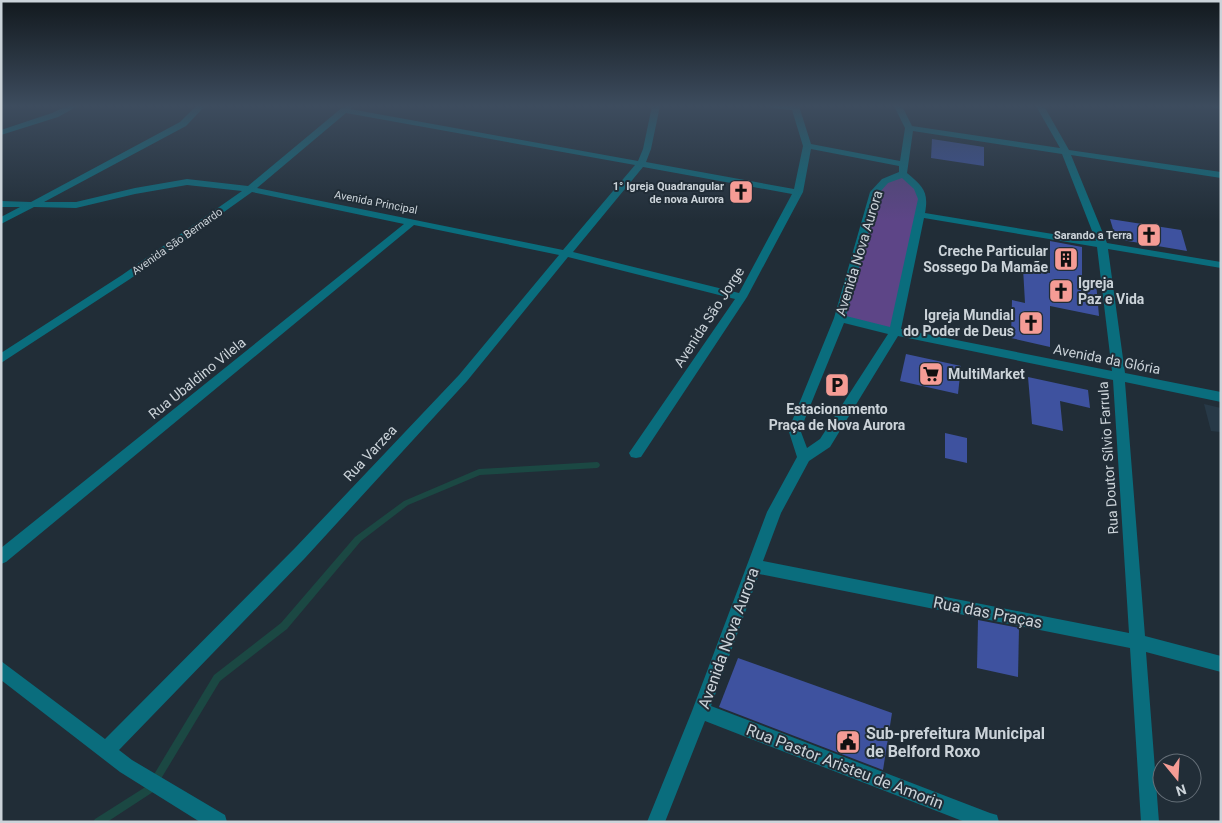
<svg xmlns="http://www.w3.org/2000/svg" width="1222" height="823" viewBox="0 0 1222 823" font-family="Roboto,sans-serif">
<style>
.built{fill:#273947}
.green{fill:#5d4587}
.lines{fill:none;stroke-linecap:round;stroke-linejoin:round}
.stream{fill:#1b4843;fill-rule:evenodd}
.building{fill:#3e529f}
.minor{fill:#0a6d7d;fill-rule:evenodd}
.labels{text-anchor:middle;stroke-width:4;stroke-linejoin:round;paint-order:stroke}
.far-poi-label{font-size:11px;font-weight:bold;fill:#cbd3d9;stroke:#212d37;text-anchor:end}
.far-street-label{font-size:11px;fill:#cbd3d9;stroke:#212d37}
.poi-label{font-size:14px;font-weight:bold;fill:#cbd3d9;stroke:#212d37;text-anchor:end}
.street-label{font-size:14px;fill:#cbd3d9;stroke:#212d37}
.near-street-label{font-size:16px;fill:#cbd3d9;stroke:#212d37}
.near-poi-label{font-size:16px;font-weight:bold;fill:#cbd3d9;stroke:#212d37;text-anchor:start}
</style>
<rect width="100%" height="100%" fill="#212d37"/>
<path class="built" d="M1204,404L1221,408V432L1211,431Z"/>
<path class="green" d="M903,174L921,191L895,332L840,318L880,185Z"/>
<g class="lines">
<path class="stream" d="M597,462L599,463L600,465L599,467L597,468L480,475L408,505L361,541L287,629L220,681L153,792L107,822H93L95,819L147,786L214,675L281,623L355,537L404,501L479,469Z"/>
</g>
<g class="building">
<path d="M932,139L984,147V166L931,158Z"/>
<path d="M1110,219L1181,230L1187,251L1116,239Z"/>
<path d="M1050,241L1082,247V280L1096,282L1099,316L1050,306V347L1011,338L1012,300L1025,303L1023,268L1050,273Z"/>
<path d="M906,354L961,366L958,394L900,381Z"/>
<path d="M1028,377L1088,390L1090,408L1060,401L1063,431L1032,424Z"/>
<path d="M945,433L967,438V463L945,458Z"/>
<path d="M978,620L1019,628L1018,677L977,668Z"/>
<path d="M738,658L892,713L883,770L719,707Z"/>
</g>
<g class="lines">
<g class="minor">
<path d="M67,106H78L58,117L1,135V130L52,113Z"/>
<path d="M196,106H205L186,126L44,202H76L135,188L187,179L248,186L344,106H353L350,109L638,161L643,149L652,106H660L651,149L646,162L794,189L803,146L792,110L773,108L769,106H799L811,144L900,161L905,128L894,106H902L912,126L1060,148L1036,106H1044L1069,150L1221,172V178L1071,155L1107,243L1221,262V268L1108,249L1125,373L1221,392V402L1125,382L1145,636L1221,656V672L1146,652L1159,822H1141L1130,648L759,574L711,706L990,813L997,815L999,822H965L705,721L665,822H647L692,711L767,512L797,457L789,432L790,426L834,318L870,192L882,179L899,172V166L811,149L803,192L747,297L641,457L636,458L631,457L629,453L735,299L568,257L467,381L305,558L119,750L132,760L225,815L227,822H200L120,772L1,680V661L105,739L295,548L459,375L559,255L414,225L6,562L1,564V548L404,224L252,192L130,279L1,363V353L122,275L242,191L187,185L135,194L76,208L34,207L1,224V217L20,207H1V201L31,202L180,122ZM346,113L635,165L563,250L257,188ZM913,131L1062,154L1096,241L925,213C929,192 923,186 907,173ZM643,167L792,194L739,293L573,252ZM902,178L914,189L918,199L890,327L846,316L879,193L888,183ZM924,218L1097,247L1112,371L901,329ZM844,323L888,334L820,439L807,448L801,432L802,426ZM898,336L1113,380L1129,633L763,561L781,513L809,461L830,447Z"/>
<path d="M1212,106H1221V109L1213,108Z"/>
</g>
</g>
<linearGradient id="sky" x2="0" y2="1"><stop stop-color="#12191e"/><stop offset="0.48" stop-color="#3d4c5e"/><stop offset="1" stop-color="#3d4c5e" stop-opacity="0"/></linearGradient>
<rect width="1222" height="221" fill="url(#sky)"/>
<defs>
<symbol id="church-square" viewBox="-11 -11 22 22"><rect x="-9" y="-9" width="18" height="18" rx="4" fill="#f59c95" stroke="#212d37"/><path d="M-1.2-6h2.4v3.5h3.3v2.4h-3.3V6h-2.4V-.1h-3.3v-2.4h3.3Z" fill="#111"/></symbol>
<symbol id="building-square" viewBox="-11 -11 22 22"><rect x="-9" y="-9" width="18" height="18" rx="4" fill="#f59c95" stroke="#212d37"/><path d="M-4-6H4V6H1V3H-1V6H-4ZM-2.5-4.3h1.7v1.8h-1.7ZM.8-4.3h1.7v1.8H.8ZM-2.5-1h1.7V.8h-1.7ZM.8-1h1.7V.8H.8Z" fill="#111"/></symbol>
<symbol id="supermarket-square" viewBox="-11 -11 22 22"><rect x="-9" y="-9" width="18" height="18" rx="4" fill="#f59c95" stroke="#212d37"/><path d="M-6-5.5h2.5l.6 2H6L4.5 2H-2.5L-4.4-4H-6ZM-1.5 3.2a1.3 1.3 0 1 0 .1 0ZM3 3.2a1.3 1.3 0 1 0 .1 0Z" fill="#111"/></symbol>
<symbol id="parking-square" viewBox="-11 -11 22 22"><rect x="-9" y="-9" width="18" height="18" rx="4" fill="#f59c95" stroke="#212d37"/><path d="M-3.5-5.5H1a3.5 3.5 0 0 1 0 7H-1V5.5H-3.5ZM-1-3.4V-.6H.8a1.4 1.4 0 0 0 0-2.8Z" fill="#111"/></symbol>
<symbol id="civic-square" viewBox="-11 -11 22 22"><rect x="-9" y="-9" width="18" height="18" rx="4" fill="#f59c95" stroke="#212d37"/><path d="M-.6-6.5H3V-4.5H.6V-3L4-1V1h2V6H-6V1h2V-1L-.6-3ZM-1.2 2.5V6h2.4V2.5Z" fill="#111"/></symbol>
</defs>
<g fill-rule="evenodd">
<use href="#church-square" x="727" y="178" width="28" height="28"/>
<use href="#church-square" x="1135" y="221" width="28" height="28"/>
<use href="#building-square" x="1052" y="245" width="28" height="28"/>
<use href="#church-square" x="1047" y="277" width="28" height="28"/>
<use href="#church-square" x="1017" y="309" width="28" height="28"/>
<use href="#supermarket-square" x="917" y="360" width="28" height="28"/>
<use href="#parking-square" x="823" y="371" width="28" height="28"/>
<use href="#civic-square" x="834" y="728" width="28" height="28"/>
</g>
<g class="labels">
<g class="far-poi-label">
<text x="724" y="190">1° Igreja Quadrangular<tspan x="724" dy="13">de nova Aurora</tspan></text>
<text x="1132" y="239">Sarando a Terra</text>
</g>
<g class="far-street-label">
<text transform="translate(376 202) rotate(11)" y="4">Avenida Principal</text>
<text transform="translate(177 241) rotate(-35)" y="4">Avenida São Bernardo</text>
</g>
<g class="poi-label">
<text x="1048" y="256">Creche Particular<tspan x="1048" dy="16">Sossego Da Mamãe</tspan></text>
<text x="1078" y="288" text-anchor="start">Igreja<tspan x="1078" dy="16">Paz e Vida</tspan></text>
<text x="1014" y="320">Igreja Mundial<tspan x="1014" dy="16">do Poder de Deus</tspan></text>
<text x="948" y="379" text-anchor="start">MultiMarket</text>
<text x="837" y="414" text-anchor="middle">Estacionamento<tspan x="837" dy="16">Praça de Nova Aurora</tspan></text>
</g>
<g class="street-label">
<text transform="translate(859 253) rotate(-73)" y="5">Avenida Nova Aurora</text>
<text transform="translate(709 317) rotate(-57)" y="5">Avenida São Jorge</text>
<text transform="translate(1107 359) rotate(11)" y="5">Avenida da Glória</text>
<text transform="translate(197 378) rotate(-39)" y="5">Rua Ubaldino Vilela</text>
<text transform="translate(370 453) rotate(-47)" y="5">Rua Varzea</text>
<text transform="translate(1108 458) rotate(-94)" y="5">Rua Doutor Sílvio Farrula</text>
</g>
<g class="near-street-label">
<text transform="translate(988 612) rotate(11)" y="6">Rua das Praças</text>
<text transform="translate(728 638) rotate(-70)" y="6">Avenida Nova Aurora</text>
<text transform="translate(845 766) rotate(21)" y="6">Rua Pastor Aristeu de Amorin</text>
</g>
<g class="near-poi-label">
<text x="866" y="739">Sub-prefeitura Municipal<tspan x="866" dy="18">de Belford Roxo</tspan></text>
</g>
</g>
<rect width="1222" height="823" fill="none" stroke="#cbd3d9" stroke-width="5"/>
<g transform="translate(1177 778) rotate(162)"><circle r="24" fill="#212d37" stroke="#656f78"/>
<path d="M0-4L9 19L0 12L-9 19Z" fill="#f59c95"/>
<text y="-8" font-size="14" font-weight="bold" text-anchor="middle" fill="#cbd3d9">N</text>
</g>
</svg>
